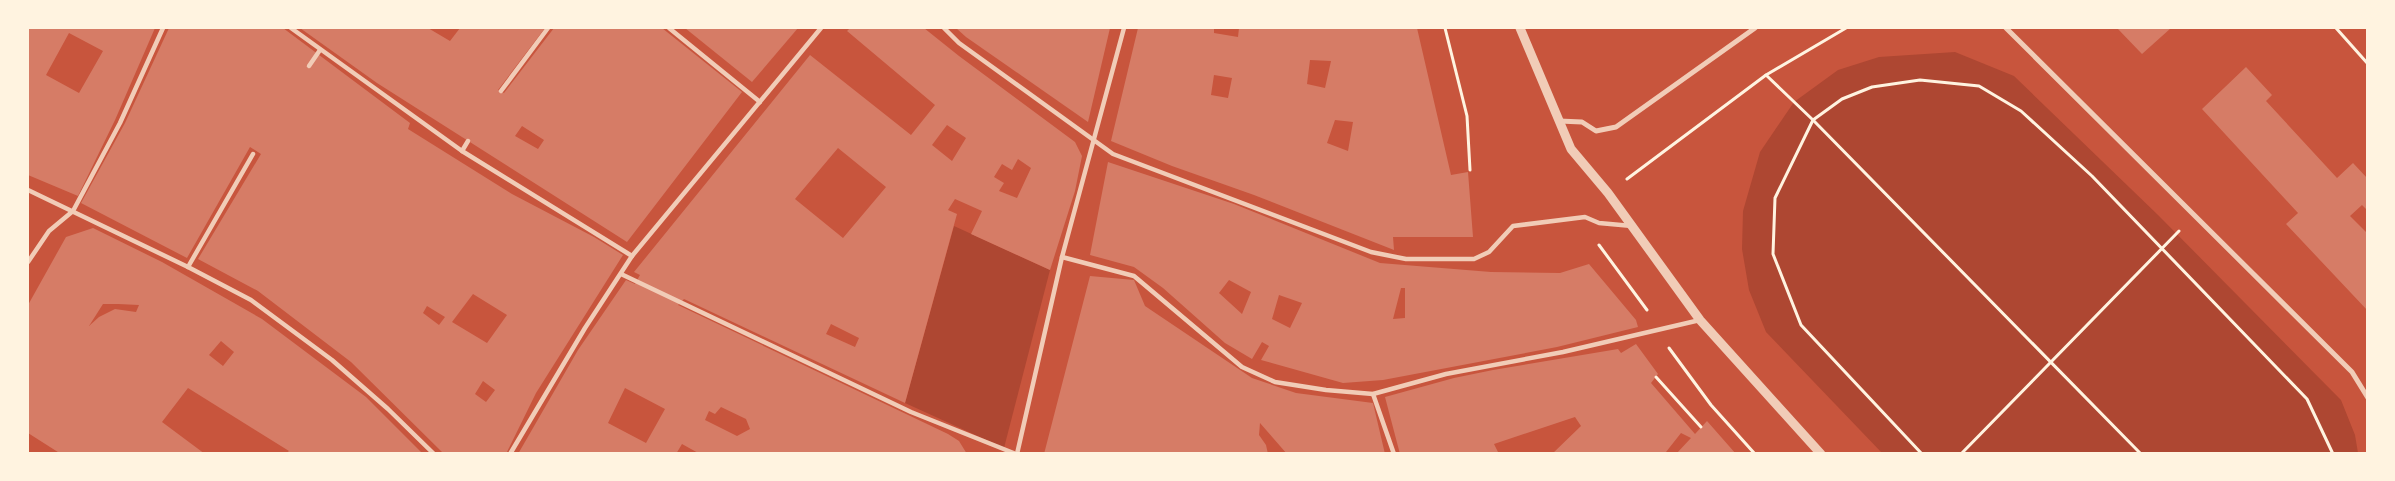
<svg xmlns="http://www.w3.org/2000/svg" width="2395" height="481" viewBox="0 0 2395 481" font-family="'DejaVu Sans',sans-serif">
<style>
.green{fill:#ae4732}
.building{fill:#d67c66;fill-rule:evenodd}
.lines{fill:none;stroke-linecap:round;stroke-linejoin:round}
.path{stroke:#fff3e0;stroke-width:3}
.pedestrian{stroke:#f1ccb7;stroke-width:4.5}
.minor{stroke:#f1ccb7;stroke-width:5}
.tertiary{stroke:#f1ccb7;stroke-width:9}
</style>
<rect width="100%" height="100%" fill="#c8553d"/>
<g class="green">
<path d="M1955,52L2014,76L2158,215L2341,400L2355,435L2358,453H1882L1766,332L1749,290L1742,249L1743,211L1760,152L1794,102L1838,70L1879,57Z"/>
<path d="M954,226L1050,270L1004,448L905,403Z"/>
</g>
<g class="building">
<path d="M28,28H155L115,120L78,196L28,175ZM69,33L103,51L79,93L46,75Z"/>
<path d="M169,28H283L410,123L408,129L512,194L594,237L623,255L536,393L506,454H444L351,362L258,291L198,259L261,154L250,147L187,258L81,203L125,123ZM473,294L507,315L487,343L452,322ZM427,306L445,317L439,325L423,313ZM483,381L495,390L486,402L475,394Z"/>
<path d="M300,28H428L450,41L460,28H545L498,90L504,93L554,28H662L742,92L627,242L377,83ZM522,126L544,140L538,149L515,136Z"/>
<path d="M685,28H798L752,82Z"/>
<path d="M850,28H924L959,56L1075,142L1082,156L1075,191L1050,270L971,234L982,211L955,199L948,210L957,214L905,403L684,299L678,305L948,434L959,441L967,454H700L682,444L676,454H518L578,350L626,280L635,284L640,275L634,272L810,55L911,135L935,105L847,31ZM947,125L966,138L952,161L932,145ZM838,148L886,187L843,238L795,199ZM1018,159L1031,168L1017,198L999,191L1004,183L994,177L1002,164L1012,170ZM831,324L859,338L855,347L826,334ZM625,388L665,409L646,443L608,423ZM721,407L746,419L750,429L737,436L705,420L709,411L715,414Z"/>
<path d="M956,28H1110L1088,122L966,37Z"/>
<path d="M1138,28H1214V33L1238,37L1239,28H1417L1451,175L1468,172L1473,237H1393L1394,250L1254,195L1172,166L1111,141ZM1310,60L1331,61L1325,88L1307,84ZM1214,75L1232,78L1228,98L1211,95ZM1335,120L1353,122L1348,151L1327,143Z"/>
<path d="M2117,28H2171L2142,54Z"/>
<path d="M2246,67L2272,95L2266,101L2337,178L2353,163L2368,179V208L2366,209L2362,205L2350,216L2368,234V311L2286,224L2298,213L2202,109Z"/>
<path d="M1108,162L1234,204L1380,263L1491,272L1560,273L1589,264L1636,320L1638,327L1557,347L1383,380L1343,383L1261,360L1269,346L1262,342L1252,359L1225,343L1163,288L1134,267L1090,255ZM1229,280L1251,292L1242,314L1219,293ZM1401,288H1405V318L1393,319ZM1279,295L1302,303L1290,328L1272,319Z"/>
<path d="M93,228L162,262L262,319L366,397L423,454H285L289,451L188,388L162,422L205,454H61L28,433V305L66,237ZM103,304H118L139,305L136,312L115,309L99,317L89,326ZM221,341L234,352L223,366L209,355Z"/>
<path d="M1090,276L1134,280L1145,306L1252,378L1296,393L1373,403L1385,454H1287L1260,423L1259,435L1266,445L1268,454H1044Z"/>
<path d="M1636,344L1658,374L1651,383L1695,434L1707,421L1736,454H1676L1691,438L1681,433L1666,452L1667,454H1552L1581,426L1575,417L1494,444L1499,454H1400L1385,397L1454,378L1493,370L1618,349L1621,353Z"/>
</g>
<g class="lines">
<g class="path">
<path d="M1445,28L1467,116L1470,170"/>
<path d="M2336,28L2368,64"/>
<path d="M1766,75L1813,120L2141,454"/>
<path d="M1627,179L1766,75L1846,28"/>
<path d="M1599,245L1647,310"/>
<path d="M1669,348L1711,405L1755,454"/>
<path d="M1656,377L1701,427"/>
<path d="M1922,454L1801,325L1773,254L1775,198L1813,120L1842,99L1872,87L1920,80L1979,86L2021,111L2092,176L2307,399L2333,454"/>
<path d="M1961,454L2179,231"/>
</g>
<g class="pedestrian">
<path d="M291,28L462,151L632,256"/>
<path d="M669,28L760,102"/>
<path d="M944,28L959,43L1113,154L1371,252L1406,259H1474L1489,252L1513,226L1585,217L1599,223L1632,226"/>
<path d="M309,66L320,50"/>
<path d="M501,91L548,28"/>
<path d="M462,151L468,141"/>
<path d="M28,190L188,267L251,300L332,360L388,409L434,454"/>
<path d="M1062,257L1134,276L1242,367L1275,382L1326,390L1373,394L1446,374L1563,352L1700,320"/>
<path d="M28,262L49,231L73,211L120,123L163,28"/>
<path d="M188,267L253,154"/>
<path d="M621,274L911,412L1016,454"/>
<path d="M1373,394L1394,454"/>
<path d="M510,454L585,328L632,256L821,28"/>
<path d="M1017,454L1062,257L1124,28"/>
</g>
<g class="minor">
<path d="M2006,28L2352,372L2368,398"/>
<path d="M1559,121L1582,122L1596,131L1616,127L1755,28"/>
</g>
<path class="tertiary" d="M1520,28L1571,149L1608,193L1700,320L1821,454"/>
</g>
<rect width="2395" height="481" fill="none" stroke="#fff3e0" stroke-width="58"/>
</svg>
